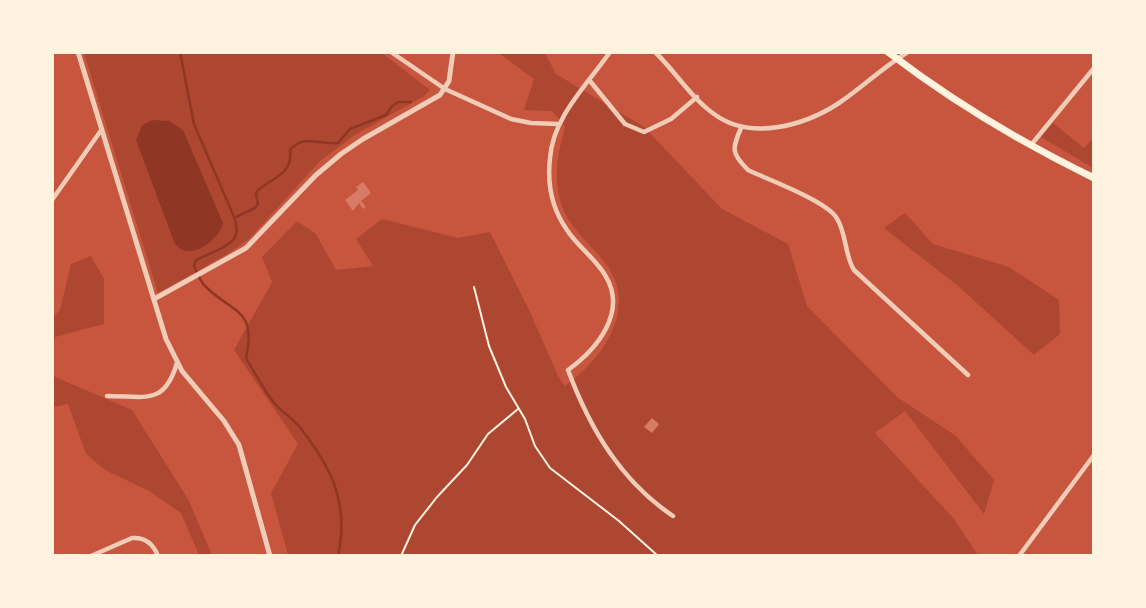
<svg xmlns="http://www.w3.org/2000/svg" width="1146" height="608" viewBox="0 0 1146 608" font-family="Bitter,serif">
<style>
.green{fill:#ae4732}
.water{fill:#8f3625}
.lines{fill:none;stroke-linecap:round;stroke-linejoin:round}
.stream{stroke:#8f3625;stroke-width:2.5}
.building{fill:#d67c66}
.path{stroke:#fff3e0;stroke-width:2}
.minor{stroke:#f1ccb7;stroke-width:4.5}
.tertiary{stroke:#f1ccb7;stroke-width:5}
.primary{stroke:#fff3e0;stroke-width:7}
</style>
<rect width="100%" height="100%" fill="#c8553d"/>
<g class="green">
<path d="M84,53H382L430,90L424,96L355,135L320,161L249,239L226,255L158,293Z"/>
<path d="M499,53H545L556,74L644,127L722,209L788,244L807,306L897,397L956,436L994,480L984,514L905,411L875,433L954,519L978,555H288L271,493L298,444L234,350L272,282L262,257L297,221L316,234L336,270L373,266L356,239L382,219L458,238L490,232L530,312L558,376L565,386C602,359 639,309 606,264C590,243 567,227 560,200C553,174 559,151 565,126L552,111L524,110L534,79Z"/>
<path d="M1053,123L1084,148L1093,138V168L1041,137Z"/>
<path d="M905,213L933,244L1009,267L1059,300L1060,334L1034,355L957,285L884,228Z"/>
<path d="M91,256L104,279V324L55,337L53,345V317L60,310L71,264Z"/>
<path d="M53,376L132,410L188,499L212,555H199L181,513L149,491L105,470L86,454L68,404L53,407Z"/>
</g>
<path class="water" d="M153,120L169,121L183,130L223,223C219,241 187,264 174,242L136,140L142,125Z"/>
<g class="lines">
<g class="stream">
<path d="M180,52L194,124L234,217C236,223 238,229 236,235C232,247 207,254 196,260L194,266C197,272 200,281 205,286C233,314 257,308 246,358C255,373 264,391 275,404C283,413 295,420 302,430C333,470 349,505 338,556"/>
<path d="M236,217L255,208L258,204L256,194L258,190C274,177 293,174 290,150C302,134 321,145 338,143L350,129L386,115L392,106L398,102H411"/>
</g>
</g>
<g class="building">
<path d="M363,182L371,193L361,201L366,207L363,209L359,203L353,211L345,200L358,190L356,187Z"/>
<path d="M652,418L659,424L652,433L644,427Z"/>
</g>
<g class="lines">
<g class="path">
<path d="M474,287L489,346L506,387L525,419L535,446L550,468L619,521L658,556"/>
<path d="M401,556L415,525L437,497L467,465L488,434L518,409"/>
</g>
<g class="minor">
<path d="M391,52L445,89L511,119L531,123L558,124"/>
<path d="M610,52C587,85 553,117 550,158C547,184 552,209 567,230C578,247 595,258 605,275C628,312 597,349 568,370C590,429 621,481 673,516"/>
<path d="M655,52C675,71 691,98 714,114C750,141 804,126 839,103C863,87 883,67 908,52"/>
<path d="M590,81L625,124L644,132L671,119L697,97"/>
<path d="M741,128C732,149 731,153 748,170C769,180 824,200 836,217C847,233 844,254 854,270L968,375"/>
<path d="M1031,145L1094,68"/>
<path d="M52,200L102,129"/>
<path d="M107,396C146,396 164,406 177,363"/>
<path d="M91,556L132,538C145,537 153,543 158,556"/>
<path d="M1019,556L1094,455"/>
</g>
<g class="tertiary">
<path d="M78,52L166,339L182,371L224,421L239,445L270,556"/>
<path d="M154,299L246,248L316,175L341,154L363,139L440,95L449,81L453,52"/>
</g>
<path class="primary" d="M888,52C952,101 1022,143 1094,178"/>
</g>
<rect width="1146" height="608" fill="none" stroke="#fff3e0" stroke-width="108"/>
</svg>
